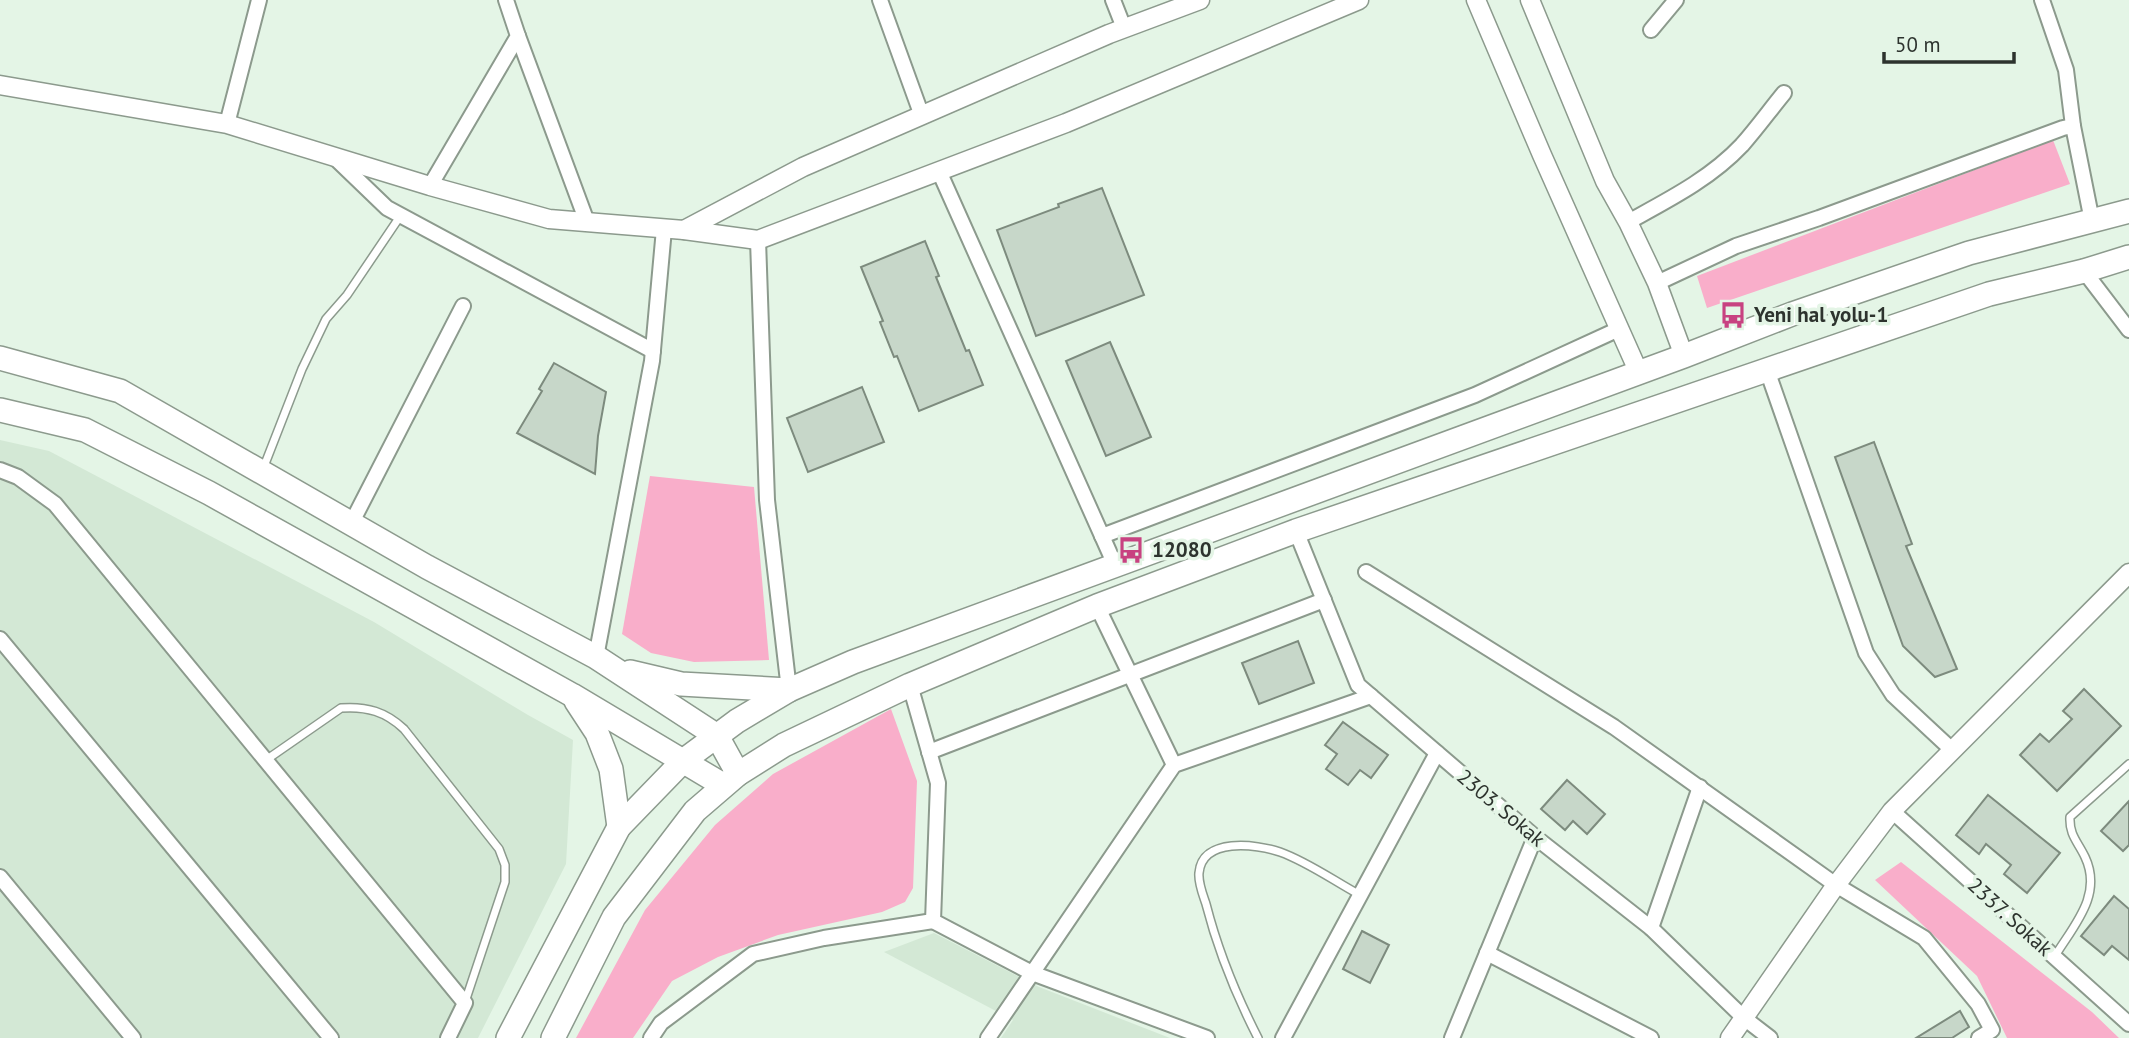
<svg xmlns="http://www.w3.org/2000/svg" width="2129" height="1038" viewBox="0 0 2129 1038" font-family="'PT Sans',sans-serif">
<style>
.built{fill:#d3e8d5}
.green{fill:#f9aeca}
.building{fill:#c7d7c9;stroke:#7d8b7e;stroke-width:2}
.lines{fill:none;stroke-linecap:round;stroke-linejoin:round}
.service-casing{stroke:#8c9a8d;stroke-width:10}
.minor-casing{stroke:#8c9a8d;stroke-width:18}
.tertiary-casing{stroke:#8c9a8d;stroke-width:21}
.primary-casing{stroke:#8c9a8d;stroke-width:26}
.service{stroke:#fff;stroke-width:7}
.minor{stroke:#fff;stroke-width:14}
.tertiary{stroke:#fff;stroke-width:18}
.primary{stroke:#fff;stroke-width:23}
.labels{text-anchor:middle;stroke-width:7;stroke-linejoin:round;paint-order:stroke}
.poi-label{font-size:21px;font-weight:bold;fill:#2d332e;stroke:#e4f5e6;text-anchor:start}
.street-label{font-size:21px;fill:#2d332e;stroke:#e4f5e6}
</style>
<rect width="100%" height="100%" fill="#e4f5e6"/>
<g class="built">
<path d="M0,440L49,451L374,622L528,715L573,740L566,864L478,1038H0Z"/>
<path d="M934,933L1039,987L1170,1038H1001L1013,1020L884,952Z"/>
</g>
<g class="green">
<path d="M2053,140L2070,184L1707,308L1697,276Z"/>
<path d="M650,476L754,487L769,660L694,662L651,653L622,634Z"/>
<path d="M891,709L917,781L913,888L905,902L882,912L778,935L718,957L672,981L633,1038H576L645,910L715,825L773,774Z"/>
<path d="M1901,862L2092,1012L2119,1038H2007L1977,976L1875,880Z"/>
</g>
<g class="building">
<path d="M1102,188L1144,295L1036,336L997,230L1059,207L1058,204Z"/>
<path d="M925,241L939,276L936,277L966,351L969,350L983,385L919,411L897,356L894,357L880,322L883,321L861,267Z"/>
<path d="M1110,342L1151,437L1106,456L1066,361Z"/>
<path d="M554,363L606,392L598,436L595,474L517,433L542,391L539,389Z"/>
<path d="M862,387L884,442L808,472L787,418Z"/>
<path d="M1874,442L1912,544L1906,546L1957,669L1935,677L1903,646L1835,457Z"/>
<path d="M1298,641L1314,683L1259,704L1242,663Z"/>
<path d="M2084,689L2121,726L2057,791L2020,755L2040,734L2049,742L2072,719L2063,711Z"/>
<path d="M1343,722L1388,755L1371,778L1360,770L1348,785L1326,769L1337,754L1325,745Z"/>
<path d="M1567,780L1605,814L1587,834L1573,821L1565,830L1541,809Z"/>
<path d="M1988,795L2060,853L2027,893L2004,874L2011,865L1986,844L1979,854L1956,835Z"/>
<path d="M2129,801V845L2123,851L2101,831Z"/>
<path d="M2114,896L2129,909V960L2112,946L2104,955L2081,936Z"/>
<path d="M1362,931L1389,945L1370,983L1343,969Z"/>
<path d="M1960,1011L1969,1027L1952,1038H1916Z"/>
</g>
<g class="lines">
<defs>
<g id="service">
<path d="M263,469L302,369L326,319L347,295L401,215"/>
<path d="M266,760L341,708C367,706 386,712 404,729L499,849L505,865V882L465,1002"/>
<path d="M2055,956C2074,925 2103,895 2085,857C2078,842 2069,835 2070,817L2129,764"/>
<path d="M1258,1038C1236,995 1218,951 1206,904C1203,895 1198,883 1199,873C1202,837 1256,844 1280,852C1308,862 1334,881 1360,895"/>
</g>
<g id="minor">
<path d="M880,0L922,116"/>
<path d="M1113,0L1124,28"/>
<path d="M2042,0L2066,70L2073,126L2092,221"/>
<path d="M1651,30L1676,0"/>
<path d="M518,36L587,222"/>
<path d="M227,124L259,0"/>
<path d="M333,156L387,208L653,351"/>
<path d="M939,171L1115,565"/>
<path d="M430,186L518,36L506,0"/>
<path d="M1628,222C1668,200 1710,179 1742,145C1757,128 1770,110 1784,93"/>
<path d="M758,240L767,500L789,690"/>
<path d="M2084,271L2129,330"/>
<path d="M1657,283L1736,246L1819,218L2063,128L2073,126"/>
<path d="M1767,370L1866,653L1893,695L1951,749"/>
<path d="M0,470L18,477L55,504L465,1003L448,1038"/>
<path d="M351,524L463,306"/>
<path d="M1296,531L1358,685L1535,837L1651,928L1744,1018L1770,1038"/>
<path d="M1102,536L1475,395L1619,329"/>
<path d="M1366,572L1614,727L1836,885L1924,938L1978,1004L1992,1030L1979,1038"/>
<path d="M1097,606L1174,765"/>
<path d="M0,639L331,1038"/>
<path d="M596,657L652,361L664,229"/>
<path d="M910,685L938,783L933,921L1032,973L1207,1038"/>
<path d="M929,752L1324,600"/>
<path d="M1892,811L2129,1024"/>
<path d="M0,877L133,1038"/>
<path d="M1651,928L1700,787"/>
<path d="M1487,953L1651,1038"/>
<path d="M651,1038L661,1023L753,954L824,938L933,921"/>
<path d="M988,1038L1174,765L1371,696"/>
<path d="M1283,1038L1437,753"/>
<path d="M1452,1038L1535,837"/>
</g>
<g id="tertiary">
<path d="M1476,0L1542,155L1639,373"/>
<path d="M1530,0L1605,181L1628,222L1657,283L1684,356"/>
<path d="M0,85L227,124L430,186L549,219L684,230L758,240L1066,123L1359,0"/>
<path d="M684,230L803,167L1109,34L1200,0"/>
<path d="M1730,1038L1836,885L1892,811L2129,573"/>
</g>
<g id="primary">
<path d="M0,358L120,391L427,567L596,657L717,736L738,774"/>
<path d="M0,410L85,430L209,493L572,695L723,785"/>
<path d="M630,672L681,684L789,690"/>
<path d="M576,701L597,733L611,769L619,827"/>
<path d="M508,1038L619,827L683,761L737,721L789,690L853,662L1684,356L1792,314L1969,253L2129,211"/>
<path d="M553,1038L614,917L695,811L738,774L784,745L910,685L1097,606L1296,531L1989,294L2084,271L2129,257"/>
</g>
</defs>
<use href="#service" class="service-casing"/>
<use href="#minor" class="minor-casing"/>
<use href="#tertiary" class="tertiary-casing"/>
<use href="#primary" class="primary-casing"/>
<use href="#service" class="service"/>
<use href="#minor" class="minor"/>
<use href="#tertiary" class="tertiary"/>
<use href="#primary" class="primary"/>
</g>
<defs>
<symbol id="bus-bare" viewBox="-9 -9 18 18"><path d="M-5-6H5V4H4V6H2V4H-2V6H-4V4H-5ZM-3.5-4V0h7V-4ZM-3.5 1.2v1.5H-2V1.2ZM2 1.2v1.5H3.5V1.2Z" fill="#c84281" stroke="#e4f5e6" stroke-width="2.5" paint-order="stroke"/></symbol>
</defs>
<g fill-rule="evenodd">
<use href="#bus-bare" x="1714" y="296" width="38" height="38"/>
<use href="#bus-bare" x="1112" y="531" width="38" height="38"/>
</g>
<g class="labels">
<g class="poi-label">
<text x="1754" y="322">Yeni hal yolu-1</text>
<text x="1152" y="557">12080</text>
</g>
<g class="street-label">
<text transform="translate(1501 808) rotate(40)" y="7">2303. Sokak</text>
<text transform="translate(2010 917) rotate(42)" y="7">2337. Sokak</text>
</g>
</g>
<path d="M1884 52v10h130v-10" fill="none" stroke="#2d332e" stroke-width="3.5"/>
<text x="1895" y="52" font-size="21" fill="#2d332e" stroke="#e4f5e6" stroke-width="5" paint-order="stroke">50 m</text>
</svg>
